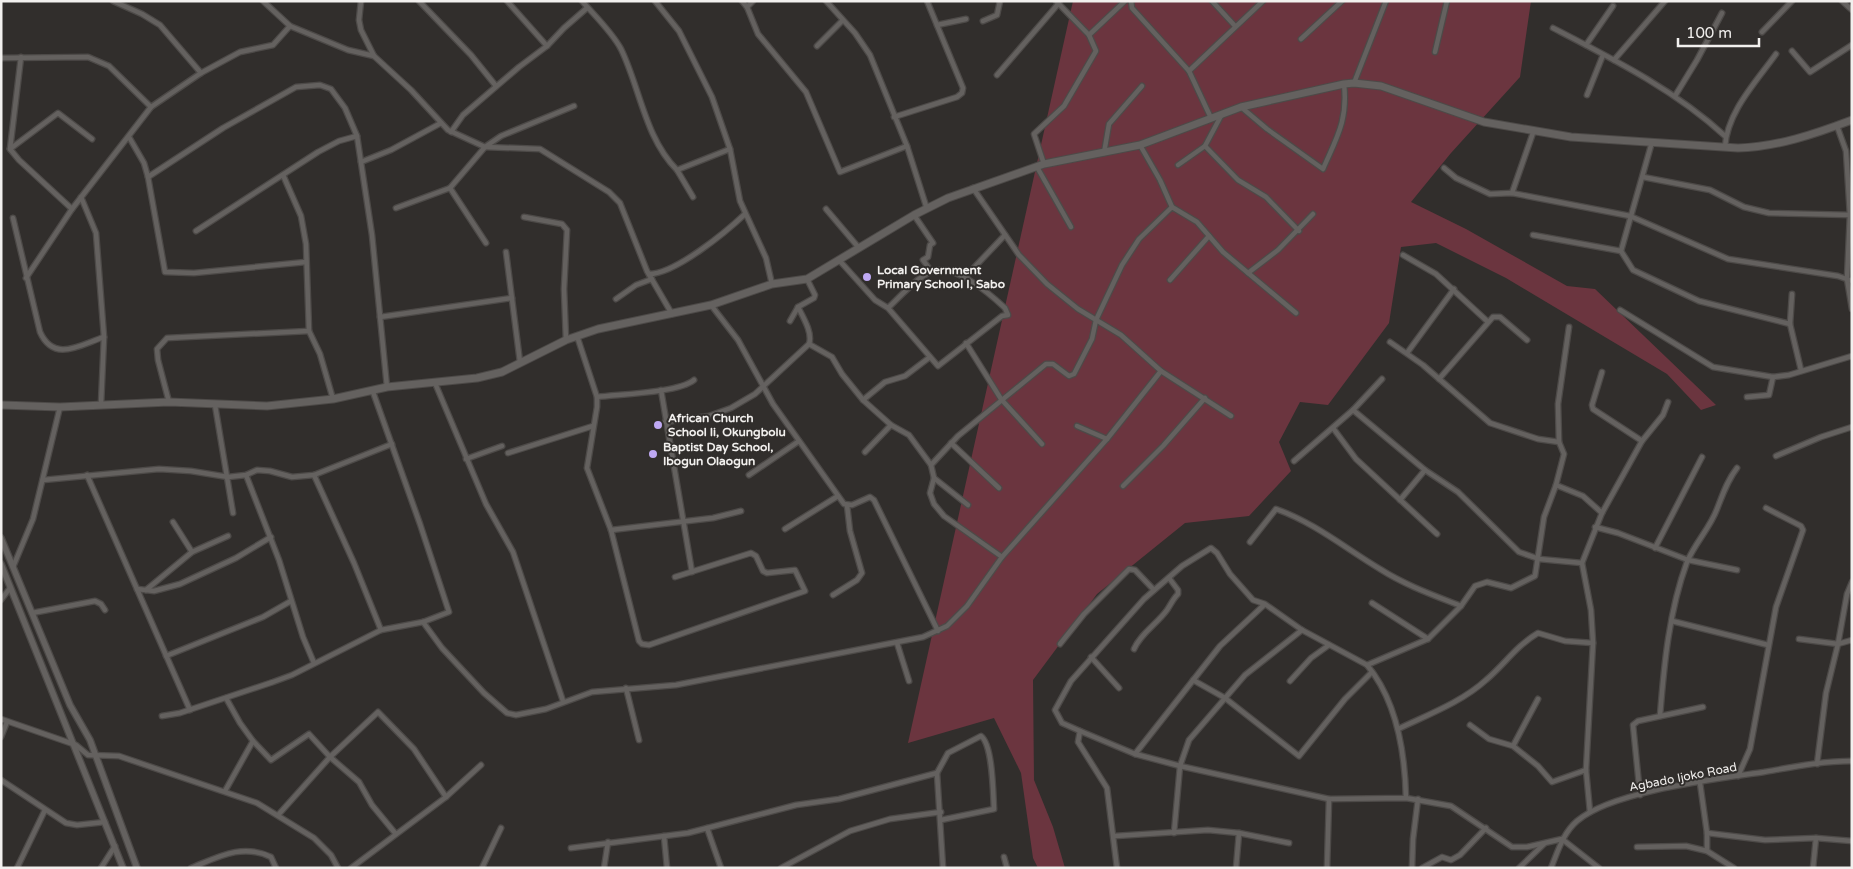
<svg xmlns="http://www.w3.org/2000/svg" width="1853" height="869" viewBox="0 0 1853 869" font-family="'Varela Round',sans-serif">
<style>
.grass{fill:#6b353f}
.lines{fill:none;stroke-linecap:round;stroke-linejoin:round}
.minor-casing{stroke:#4d4a48;stroke-width:7}
.tertiary-casing{stroke:#4d4a48;stroke-width:8}
.secondary-casing{stroke:#4d4a48;stroke-width:9}
.minor{stroke:#64615f;stroke-width:4.5}
.tertiary{stroke:#64615f;stroke-width:5.5}
.secondary{stroke:#64615f;stroke-width:7}
.poi-dot{fill:#bfa9f4;stroke:#312e2c;stroke-width:2}
.labels{text-anchor:middle;stroke-width:4;stroke-linejoin:round;paint-order:stroke}
.poi-label{font-size:12px;font-weight:bold;fill:#f2f0ee;stroke:#312e2c;text-anchor:start}
.street-label{font-size:12px;fill:#f2f0ee;stroke:#312e2c}
</style>
<rect width="100%" height="100%" fill="#312e2c"/>
<path class="grass" d="M1073,1H1531L1520,77L1451,153L1411,202L1466,229L1567,286L1595,289L1716,405L1701,410L1667,374L1506,278L1436,243L1401,247L1389,323L1328,405L1300,402L1279,442L1291,471L1249,516L1185,523L1097,594L1033,680L1034,780L1053,827L1065,868H1038L1033,858L1021,773L994,718L908,743Z"/>
<g class="lines">
<defs>
<g id="minor">
<path d="M113,1L142,14L160,25L201,73"/>
<path d="M263,1L290,26L348,50L374,56"/>
<path d="M361,1L359,20L361,30L374,56L411,90L448,130L485,147L540,149L609,192L620,203L647,271L672,314"/>
<path d="M419,1L471,55L496,86"/>
<path d="M507,1L547,46"/>
<path d="M582,1C595,16 612,32 621,49C640,88 645,138 677,170L730,149"/>
<path d="M655,1L679,31L712,97L730,149L740,201L766,258L772,284"/>
<path d="M742,1L747,7L758,34L806,92L840,172L907,146"/>
<path d="M826,1L855,33L870,55L907,146L927,209"/>
<path d="M1056,1L1089,35L1125,1"/>
<path d="M1131,1L1132,8L1189,71L1211,118"/>
<path d="M1212,1L1235,26"/>
<path d="M1842,1L1852,10"/>
<path d="M747,7L753,1"/>
<path d="M983,21L997,15L1000,1"/>
<path d="M937,25L966,19"/>
<path d="M1553,28C1613,59 1675,90 1725,136"/>
<path d="M1762,32L1792,1"/>
<path d="M1301,39L1342,1"/>
<path d="M1586,45L1613,6"/>
<path d="M817,46L842,21"/>
<path d="M1792,51L1810,72L1852,45"/>
<path d="M1435,52L1447,1"/>
<path d="M21,57L10,149L19,160L72,209"/>
<path d="M1,58L88,57L109,66L151,107"/>
<path d="M1614,60L1665,1"/>
<path d="M1189,71L1263,1"/>
<path d="M997,75L1059,3"/>
<path d="M1354,83L1386,1"/>
<path d="M1587,95L1603,55"/>
<path d="M1675,96L1697,60L1722,13"/>
<path d="M1241,107L1267,129L1323,169C1337,137 1348,120 1344,84"/>
<path d="M894,117L957,97L962,93L963,88L927,1"/>
<path d="M1837,126L1846,151L1850,215L1847,279L1852,309"/>
<path d="M451,132L463,115L519,67L547,46L564,28L587,8"/>
<path d="M129,137L144,163L148,177L165,272L194,273L306,262"/>
<path d="M1652,142L1621,251L1633,270L1699,301L1790,324"/>
<path d="M1140,145L1160,180L1172,207"/>
<path d="M1205,146L1238,180L1266,197L1299,231"/>
<path d="M1725,147C1727,112 1756,82 1776,54"/>
<path d="M10,149L58,113L92,139"/>
<path d="M1104,153L1109,124L1142,86"/>
<path d="M361,162L391,150L441,123"/>
<path d="M1044,164L1034,134L1064,106L1096,51L1089,35"/>
<path d="M1178,165L1205,146L1222,114"/>
<path d="M1037,167L1071,227"/>
<path d="M1444,168L1456,178L1490,194L1512,193L1630,216L1728,259L1838,276L1852,281"/>
<path d="M677,170L693,197"/>
<path d="M283,175L301,216L306,244L309,331L320,354L333,399"/>
<path d="M148,177L223,128L296,87L320,85L331,89L345,108L357,136L372,235L387,387"/>
<path d="M1643,177L1710,190L1744,207L1769,213L1852,215"/>
<path d="M450,188L486,243"/>
<path d="M973,188L1019,255L1047,284L1078,309L1121,335L1161,371L1231,416"/>
<path d="M1512,193L1534,130"/>
<path d="M81,197L96,233L104,337L101,404"/>
<path d="M396,208L450,188L485,147L501,136L574,106"/>
<path d="M826,209L859,248"/>
<path d="M914,215L933,243L930,245L928,257L923,260L931,271"/>
<path d="M524,217L562,224L567,230L564,289L566,340"/>
<path d="M13,218L40,332C54,363 80,345 104,337"/>
<path d="M196,231L318,152L339,141L357,136"/>
<path d="M1533,235L1621,251"/>
<path d="M506,252L520,362"/>
<path d="M1403,255L1436,274L1487,321"/>
<path d="M839,260L875,300L888,308L938,366L1002,316L1008,315L1005,308C990,294 952,261 930,272C914,280 901,296 888,308"/>
<path d="M1248,273L1278,250L1313,214"/>
<path d="M649,274C675,274 726,232 745,214"/>
<path d="M966,276L1005,235"/>
<path d="M26,278L72,209L151,107L201,73L240,52L273,45L290,26"/>
<path d="M1170,280L1209,236"/>
<path d="M1792,294L1790,324L1801,370"/>
<path d="M616,299L636,285L652,279"/>
<path d="M711,305L738,340L773,404L844,504L852,505L870,497L874,500L938,631"/>
<path d="M1620,310L1713,367L1773,377L1789,375L1852,356"/>
<path d="M380,317L512,298"/>
<path d="M790,321L798,307L814,298L815,295L807,279"/>
<path d="M577,336L597,397V407L587,468L611,530L639,641L642,644L649,645L805,591L795,570L767,573L763,571L756,556L751,553L675,577"/>
<path d="M1390,342L1423,365L1490,423L1538,439L1559,442"/>
<path d="M966,343L1001,399L1042,444"/>
<path d="M809,344L832,357L842,374L863,400L891,425L909,435L931,465"/>
<path d="M1407,353L1454,289"/>
<path d="M1602,372L1592,405L1593,409L1642,441"/>
<path d="M1439,379L1493,317H1500L1527,340"/>
<path d="M435,383L486,504L513,552L563,701"/>
<path d="M661,390L692,572"/>
<path d="M597,397C620,394 678,393 694,380"/>
<path d="M1747,397L1769,395L1773,377"/>
<path d="M863,400L885,382L905,376L930,357"/>
<path d="M169,402L158,360L157,349L167,338L309,331"/>
<path d="M215,405L233,513"/>
<path d="M1353,410L1425,470L1458,492L1519,552L1539,559L1582,563"/>
<path d="M665,422L709,416L731,408L755,394L809,344C813,333 803,317 798,307"/>
<path d="M1077,426L1107,439"/>
<path d="M1333,428L1356,459L1437,534"/>
<path d="M951,443L999,488"/>
<path d="M865,452L891,425"/>
<path d="M508,453L593,426"/>
<path d="M1776,456L1821,437L1852,427"/>
<path d="M466,459L502,446"/>
<path d="M1294,461L1353,410L1382,379"/>
<path d="M87,475L190,710"/>
<path d="M246,475L279,560L303,637L314,663"/>
<path d="M314,475L354,563L381,630"/>
<path d="M749,475L799,441"/>
<path d="M934,478L968,505"/>
<path d="M43,480L159,469L191,471L228,477L246,475L257,470L270,471L292,477L314,475L392,444"/>
<path d="M1556,485L1583,496L1602,513"/>
<path d="M1123,486L1163,446L1205,398"/>
<path d="M1400,500L1425,470"/>
<path d="M173,522L192,552"/>
<path d="M1595,527L1618,533L1688,560L1737,570"/>
<path d="M785,529L838,496"/>
<path d="M611,530L713,518L741,511"/>
<path d="M1250,542L1276,509C1315,523 1345,548 1380,569C1405,585 1433,595 1461,606"/>
<path d="M1655,548L1702,457"/>
<path d="M1002,557L944,516L934,504L930,493L934,478L931,465L958,436L1046,364H1053L1069,376L1074,374L1092,339L1096,320L1122,265L1139,239L1172,207L1197,222L1223,252L1296,313"/>
<path d="M13,567L33,519L60,407"/>
<path d="M137,589L154,591L180,584L236,558L271,537"/>
<path d="M146,590L192,552L228,536"/>
<path d="M833,595L857,580L862,573L850,531L847,505"/>
<path d="M1,600L10,588"/>
<path d="M1372,603L1428,639"/>
<path d="M32,613L95,601L101,604L105,610"/>
<path d="M1672,621L1768,645"/>
<path d="M423,622L442,648L484,693L507,713L516,715L546,709L592,692L676,685L923,637L947,626L967,606L1002,557L1107,439L1161,371"/>
<path d="M1799,639L1838,644L1852,640"/>
<path d="M897,643L909,681"/>
<path d="M1060,644L1084,614L1129,569L1135,570L1154,590"/>
<path d="M1134,649C1141,633 1157,624 1167,610C1171,604 1173,599 1178,594V590L1169,578"/>
<path d="M166,656L263,617L291,601"/>
<path d="M1091,657L1119,688"/>
<path d="M1367,665L1428,639L1461,606L1475,586L1487,582L1511,588L1535,576L1544,517L1556,485L1564,454L1559,442L1558,404L1569,327"/>
<path d="M1193,680L1225,698L1299,756L1345,699L1372,672"/>
<path d="M1290,681L1311,658L1329,645"/>
<path d="M626,688L639,740"/>
<path d="M162,716L180,713L273,682L292,675L381,630L423,622L449,612L420,524L373,392"/>
<path d="M1660,716C1664,665 1669,611 1687,562C1695,543 1710,528 1717,509C1723,494 1727,481 1737,468"/>
<path d="M1,719L76,745L88,755L119,756L257,803L314,838L331,855L338,868"/>
<path d="M1470,725L1489,739L1513,746L1538,766L1552,782L1586,770"/>
<path d="M1398,729C1427,715 1462,702 1486,680C1505,664 1516,646 1538,633L1565,641L1593,643"/>
<path d="M1080,731L1078,742L1107,788L1117,868"/>
<path d="M1,737L7,722"/>
<path d="M253,741L271,760L309,734L330,757L359,782L372,805L395,833"/>
<path d="M1513,746L1538,699"/>
<path d="M1135,754L1220,646L1264,605"/>
<path d="M1817,764L1826,693L1838,644L1847,594L1852,582"/>
<path d="M1738,776L1750,749L1776,607L1803,530L1801,526L1766,508"/>
<path d="M1,780L66,823L77,825L105,822"/>
<path d="M1700,783L1707,833V851"/>
<path d="M225,791L253,741L240,723L226,698"/>
<path d="M1640,795L1633,725L1638,721L1703,707"/>
<path d="M1406,798C1405,753 1397,701 1367,665L1302,630L1265,604L1253,600L1230,574L1217,553L1211,548L1182,566L1144,599L1071,681L1055,710L1062,723L1080,731L1135,754L1180,766L1329,799L1406,798L1451,806L1512,847H1527L1562,839L1599,868"/>
<path d="M1590,812L1586,770L1593,643L1591,610L1582,563L1602,513L1642,441L1663,415L1668,402"/>
<path d="M279,814L330,757L378,712L414,749L446,797"/>
<path d="M941,820L994,809C993,794 993,745 981,736L948,753L937,773L943,868"/>
<path d="M707,828L721,868"/>
<path d="M1174,833L1180,766L1189,740L1245,675L1302,630"/>
<path d="M1707,833L1765,840L1816,838L1852,841"/>
<path d="M664,836L667,868"/>
<path d="M1115,836L1208,830L1239,833L1289,843"/>
<path d="M1637,847L1686,846L1707,851L1734,868"/>
<path d="M571,848L688,833L796,805L839,799L937,773"/>
<path d="M1004,857L1007,868"/>
<path d="M17,868L45,810"/>
<path d="M101,868L115,846"/>
<path d="M191,868C218,857 242,843 271,857L276,868"/>
<path d="M351,868L446,797L481,765"/>
<path d="M482,868L501,828"/>
<path d="M604,868L608,842"/>
<path d="M781,868L850,831L890,819L941,812"/>
<path d="M1236,868L1239,833"/>
<path d="M1327,868L1329,799"/>
<path d="M1412,868L1413,839L1418,799"/>
<path d="M1422,868L1442,857L1451,860L1460,855L1486,828"/>
<path d="M1519,868L1544,844"/>
<path d="M1551,868C1558,851 1563,833 1577,821C1612,791 1717,779 1764,772C1793,767 1822,761 1852,761"/>
<path d="M1813,868L1816,838"/>
</g>
<g id="tertiary">
<path d="M1,538L70,705L90,740L137,868"/>
<path d="M1,564L123,868"/>
</g>
<path id="secondary" d="M1,405L60,407L169,402L267,406L333,399L387,387L477,378L502,372L566,340L598,329L711,305L772,284L807,279L914,215L948,198L1044,164L1140,145L1241,107L1344,84L1354,83L1381,86L1484,122L1571,137L1738,148C1777,147 1815,134 1852,120"/>
</defs>
<use href="#minor" class="minor-casing"/>
<use href="#tertiary" class="tertiary-casing"/>
<use href="#secondary" class="secondary-casing"/>
<use href="#minor" class="minor"/>
<use href="#tertiary" class="tertiary"/>
<use href="#secondary" class="secondary"/>
</g>
<g class="poi-dot">
<circle cx="867" cy="277" r="5"/>
<circle cx="658" cy="425" r="5"/>
<circle cx="653" cy="454" r="5"/>
</g>
<g class="labels">
<g class="poi-label">
<text x="877" y="274">Local Government<tspan x="877" dy="14">Primary School I, Sabo</tspan></text>
<text x="668" y="422">African Church<tspan x="668" dy="14">School Ii, Okungbolu</tspan></text>
<text x="663" y="451">Baptist Day School,<tspan x="663" dy="14">Ibogun Olaogun</tspan></text>
</g>
<g class="street-label">
<text transform="translate(1683 777) rotate(-11)" y="4">Agbado Ijoko Road</text>
</g>
</g>
<rect width="1853" height="869" fill="none" stroke="#f2f0ee" stroke-width="5"/>
<path d="M1678 38v8h81v-8" fill="none" stroke="#f2f0ee" stroke-width="2.5"/>
<text x="1686" y="38" font-size="15" fill="#f2f0ee" stroke="#312e2c" stroke-width="4" paint-order="stroke">100 m</text>
</svg>
